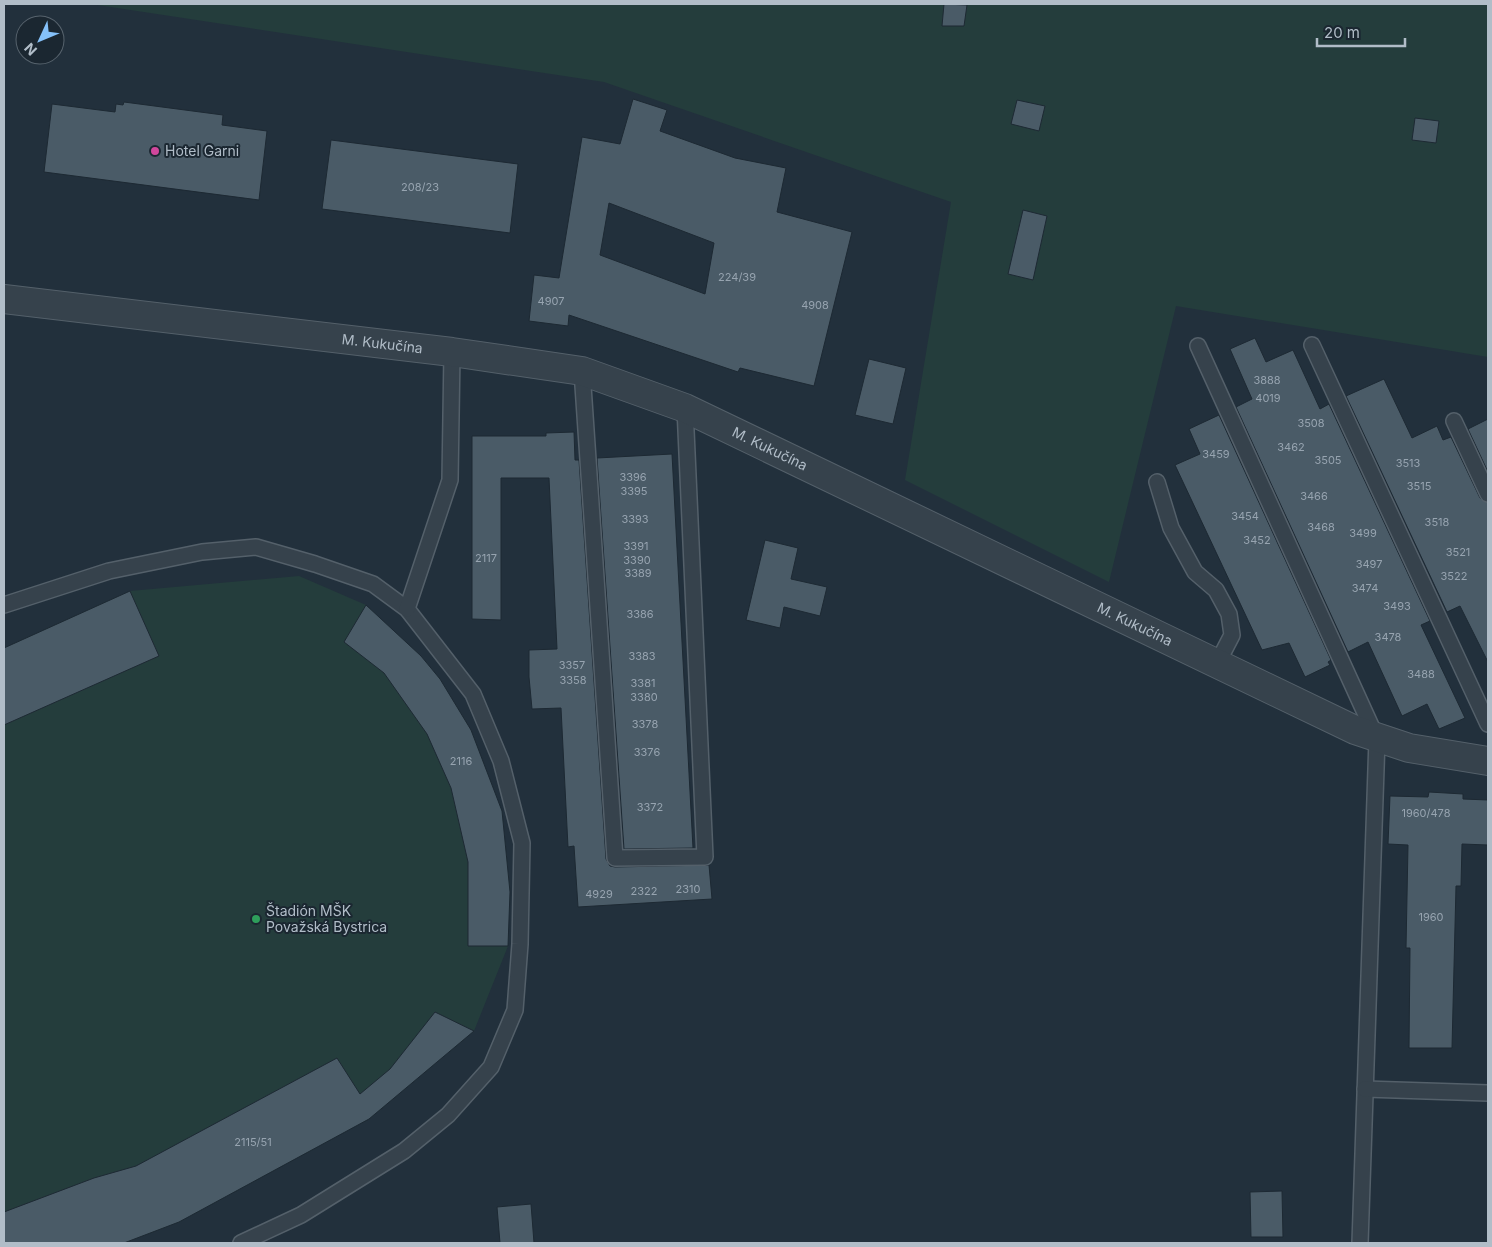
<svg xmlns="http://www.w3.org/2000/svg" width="1492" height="1247" viewBox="0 0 1492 1247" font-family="Inter,sans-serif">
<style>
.green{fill:#243d3c}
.building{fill:#4a5b67;stroke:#1d2933;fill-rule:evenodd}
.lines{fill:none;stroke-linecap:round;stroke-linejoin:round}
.lane-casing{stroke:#54606a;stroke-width:18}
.street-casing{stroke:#54606a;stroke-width:30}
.lane{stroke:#36424c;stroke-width:15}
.street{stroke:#36424c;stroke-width:28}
.hotel-dot{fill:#d1479c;stroke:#1b2731;stroke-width:2}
.leisure-dot{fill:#2e9e5b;stroke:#1b2731;stroke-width:2}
.labels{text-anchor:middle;stroke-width:4;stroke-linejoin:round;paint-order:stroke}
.number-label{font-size:11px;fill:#97a4b0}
.poi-label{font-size:14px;fill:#b1bdc8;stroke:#1b2731;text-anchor:start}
.street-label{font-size:14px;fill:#b1bdc8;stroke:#1b2731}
</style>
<rect width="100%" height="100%" fill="#22303c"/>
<g class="green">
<path d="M91,4H1488V357L1176,306L1109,582L905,480L951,202L604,82Z"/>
<path d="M299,576L366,605L421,656L440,679L471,730L502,811L510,892L508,946L474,1031L369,1119L179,1222L124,1243H4V648L130,591Z"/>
</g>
<g class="building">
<path d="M944,4L967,5L964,26H942Z"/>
<path d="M633,99L667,110L660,131L735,158L786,168L777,212L852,232L814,386L740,368L738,372L569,315L568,326L529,321L534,275L559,278L582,137L620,144ZM609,203L714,243L705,294L600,255Z"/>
<path d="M1017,100L1045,106L1039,131L1011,124Z"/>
<path d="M124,102L223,115L222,125L267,131L259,200L44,172L52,104L115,112L116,104L123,105Z"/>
<path d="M1415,118L1439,121L1436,143L1412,140Z"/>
<path d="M331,140L518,164L510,233L322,209Z"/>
<path d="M1023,210L1047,216L1033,280L1008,274Z"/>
<path d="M1255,338L1266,362L1293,350L1320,409L1329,404L1430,621L1421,625L1465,718L1439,729L1427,704L1402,716L1368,642L1348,652L1236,407L1252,399L1230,349Z"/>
<path d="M869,359L906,368L893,424L855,415Z"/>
<path d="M1384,379L1412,438L1437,426L1443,440L1451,437L1480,498L1488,503V662L1460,606L1447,612L1346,396Z"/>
<path d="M1219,415L1331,660L1328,662L1330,665L1305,677L1289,643L1262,650L1175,465L1200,454L1189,429Z"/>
<path d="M1488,419V472L1468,429Z"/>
<path d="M574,432L575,460H579L606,859L610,866L615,867L709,865L712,899L578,907L574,846L568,847L561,708L532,709L529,677V650L557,649L549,478H501V620L472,619V436H546V433Z"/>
<path d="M672,454L693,848L624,849L597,458Z"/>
<path d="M765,540L798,548L791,579L827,587L820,616L784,607L780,628L746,620Z"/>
<path d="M130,591L159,656L4,725V648Z"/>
<path d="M366,605L421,656L440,679L471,730L502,811L510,892L508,946H468V862L451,788L427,734L384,673L344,642Z"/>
<path d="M1429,792L1463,794V799L1488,800V845L1462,844L1461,886H1456L1452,1048H1409L1410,948H1406L1408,845L1388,844L1390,796L1428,797Z"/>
<path d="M435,1012L474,1031L369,1119L179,1222L124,1243H4V1212L94,1178L136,1166L337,1058L360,1094L390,1069Z"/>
<path d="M1282,1191L1283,1237H1251L1250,1192Z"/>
<path d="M531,1204L534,1243H500L497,1207Z"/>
</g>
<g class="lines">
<defs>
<g id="lane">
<path d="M1312,345L1488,724"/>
<path d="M1198,346L1377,739L1360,1243"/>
<path d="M582,371L615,858L705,857L685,408"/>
<path d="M1454,421L1488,494"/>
<path d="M1157,482L1171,528L1195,572L1216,590L1229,614L1232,635L1217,664"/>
<path d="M4,605L109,571L202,552L256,547L315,564L373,584L407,609L473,694L501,761L522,843L520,944L515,1010L491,1067L448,1115L404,1151L301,1215L241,1243"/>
<path d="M407,609L450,480L452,352"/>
<path d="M1365,1089L1488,1093"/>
</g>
<g id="street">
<path id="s1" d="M4,299L452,352L582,371L685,408L1355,730L1409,748L1488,761"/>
</g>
</defs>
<use href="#lane" class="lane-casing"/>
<use href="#street" class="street-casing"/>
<use href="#lane" class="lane"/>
<use href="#street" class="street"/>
</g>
<circle class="hotel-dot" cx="155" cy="151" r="5"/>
<circle class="leisure-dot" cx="256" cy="919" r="5"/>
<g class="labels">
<g class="number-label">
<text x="420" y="191">208/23</text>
<text x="737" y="281">224/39</text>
<text x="551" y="305">4907</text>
<text x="815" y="309">4908</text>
<text x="1267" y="384">3888</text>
<text x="1268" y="402">4019</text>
<text x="1311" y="427">3508</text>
<text x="1291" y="451">3462</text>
<text x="1216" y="458">3459</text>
<text x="1328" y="464">3505</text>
<text x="1408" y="467">3513</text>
<text x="633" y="481">3396</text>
<text x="1419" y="490">3515</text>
<text x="634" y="495">3395</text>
<text x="1314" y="500">3466</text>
<text x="1245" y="520">3454</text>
<text x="635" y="523">3393</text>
<text x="1437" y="526">3518</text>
<text x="1321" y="531">3468</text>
<text x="1363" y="537">3499</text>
<text x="1257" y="544">3452</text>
<text x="636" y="550">3391</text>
<text x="1458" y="556">3521</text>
<text x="486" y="562">2117</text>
<text x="637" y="564">3390</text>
<text x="1369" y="568">3497</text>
<text x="638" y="577">3389</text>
<text x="1454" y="580">3522</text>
<text x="1365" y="592">3474</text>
<text x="1397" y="610">3493</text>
<text x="640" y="618">3386</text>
<text x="1388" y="641">3478</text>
<text x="642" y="660">3383</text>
<text x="572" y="669">3357</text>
<text x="1421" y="678">3488</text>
<text x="573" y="684">3358</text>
<text x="643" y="687">3381</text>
<text x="644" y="701">3380</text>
<text x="645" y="728">3378</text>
<text x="647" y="756">3376</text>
<text x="461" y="765">2116</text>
<text x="650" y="811">3372</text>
<text x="1426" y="817">1960/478</text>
<text x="688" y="893">2310</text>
<text x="644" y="895">2322</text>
<text x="599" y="898">4929</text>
<text x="1431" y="921">1960</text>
<text x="253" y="1146">2115/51</text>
</g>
<g class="poi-label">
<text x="165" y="156">Hotel Garni</text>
<text x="266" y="916">Štadión MŠK<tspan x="266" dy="16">Považská Bystrica</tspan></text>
</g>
<g class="street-label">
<text dy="5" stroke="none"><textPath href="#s1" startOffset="381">M. Kukučína</textPath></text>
<text dy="5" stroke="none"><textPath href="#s1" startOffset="786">M. Kukučína</textPath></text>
<text dy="5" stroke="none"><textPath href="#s1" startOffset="1191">M. Kukučína</textPath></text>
</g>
</g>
<rect width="1492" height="1247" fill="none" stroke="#b1bdc8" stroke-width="10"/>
<g transform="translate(40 40) rotate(226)"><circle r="24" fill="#1b2731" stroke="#57636d"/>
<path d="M0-4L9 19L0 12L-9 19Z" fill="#85c1f9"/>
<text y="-8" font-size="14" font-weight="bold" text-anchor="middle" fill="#b1bdc8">N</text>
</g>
<path d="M1317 38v8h88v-8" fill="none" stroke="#b1bdc8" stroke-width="2.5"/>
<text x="1324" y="38" font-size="15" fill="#b1bdc8" stroke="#1b2731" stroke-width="4" paint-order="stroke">20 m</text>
</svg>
